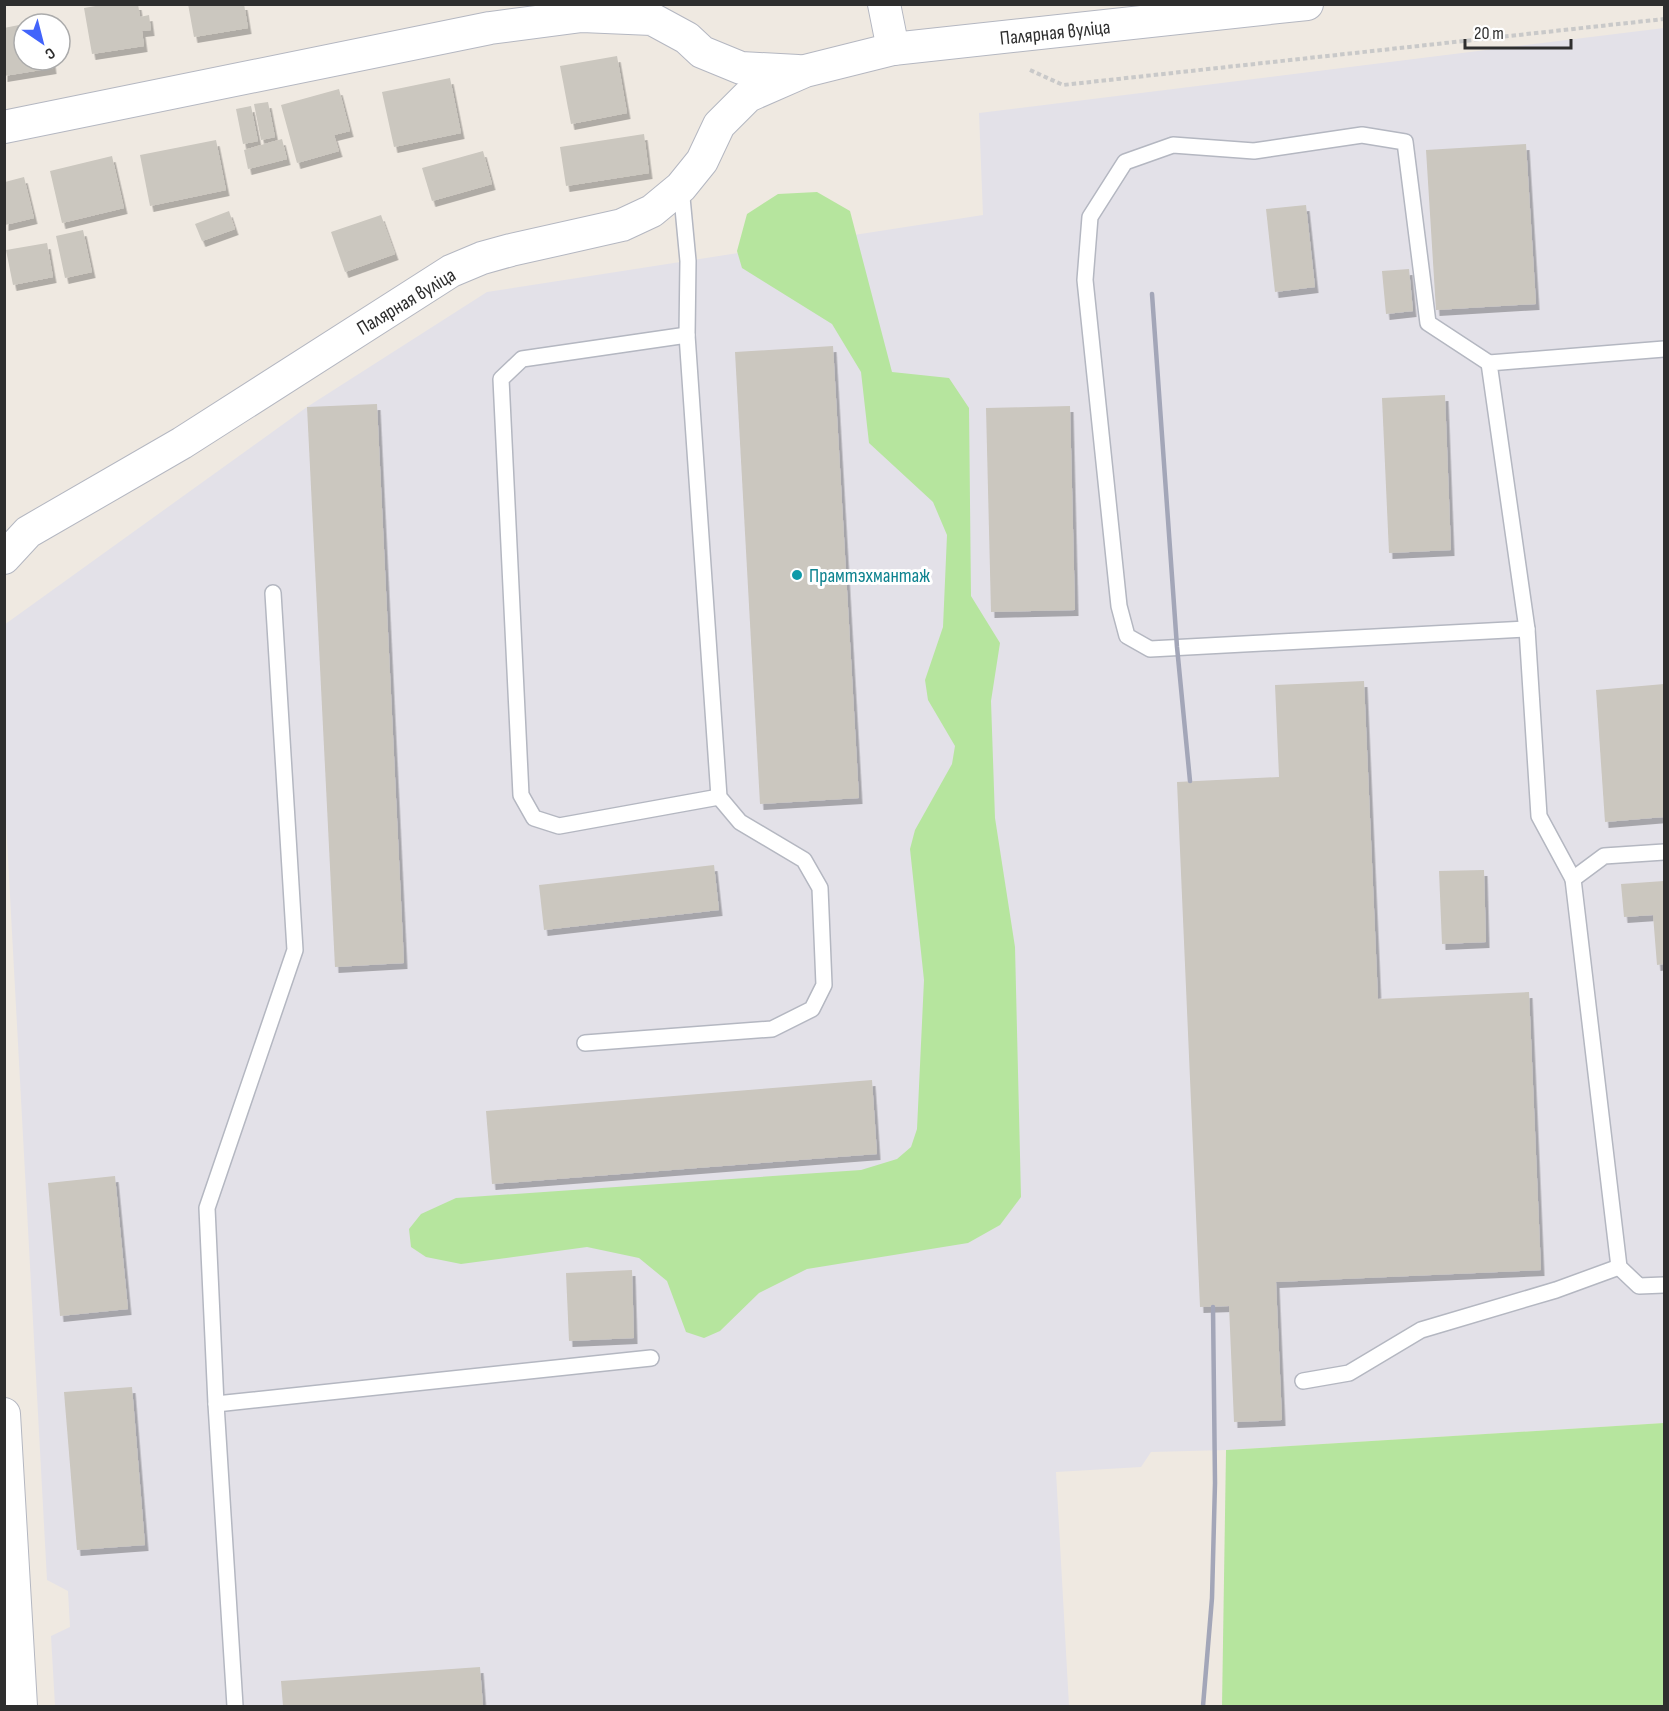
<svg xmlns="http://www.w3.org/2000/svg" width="1669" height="1711" viewBox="0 0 1669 1711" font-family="'Sofia Sans Condensed',sans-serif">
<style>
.industrial{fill:#e3e1e8}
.green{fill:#b6e59e}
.building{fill:#cbc7bf;filter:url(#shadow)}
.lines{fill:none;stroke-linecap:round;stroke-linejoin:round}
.service-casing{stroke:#b4b7c1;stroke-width:18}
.minor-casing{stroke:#b4b7c1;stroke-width:34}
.path{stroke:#c9c9c9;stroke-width:4;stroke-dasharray:4.5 3;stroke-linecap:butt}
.service{stroke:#fff;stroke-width:15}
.minor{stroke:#fff;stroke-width:32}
.rail{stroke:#a3a6b8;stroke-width:4.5}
.culture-dot{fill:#0f9aa8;stroke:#fff;stroke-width:2}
.labels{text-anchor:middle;stroke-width:6;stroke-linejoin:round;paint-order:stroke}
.street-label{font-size:20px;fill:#2e2e2e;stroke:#fff}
.culture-label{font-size:20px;fill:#0d838f;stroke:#fff;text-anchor:start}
</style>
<defs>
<filter id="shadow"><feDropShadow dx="3.5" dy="6" stdDeviation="0" flood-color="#0004"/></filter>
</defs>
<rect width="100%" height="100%" fill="#efe9e1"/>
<path class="industrial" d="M1664,28V1423L1226,1450L1151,1452L1141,1467L1056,1472L1069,1706H55L51,1636L70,1627L68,1591L47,1580L5,803L4,625L307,407L487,292L983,215L979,113Z"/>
<g class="green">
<path d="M817,192L850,211L892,372L949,378L969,408L971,596L1000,643L991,701L995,818L1015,947L1021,1197L1000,1225L968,1243L807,1269L759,1293L720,1331L704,1338L686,1332L667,1281L639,1258L587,1247L461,1264L426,1257L411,1247L409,1229L421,1214L456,1198L861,1170L897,1159L911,1147L917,1129L924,980L910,849L915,830L952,764L955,746L928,700L925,680L943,627L947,535L933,502L869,443L861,372L832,324L742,268L737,251L747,214L778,194Z"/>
<path d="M1664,1423V1706H1222L1226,1450Z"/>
</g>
<g class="building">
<path d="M107,4H138L140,17L149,15L151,30L142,31L144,46L92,54L84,8Z"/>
<path d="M188,4H244L248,28L194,37Z"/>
<path d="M54,19L55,24H33V23Z"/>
<path d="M24,24V60H52L53,68L4,76V28Z"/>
<path d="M617,56L627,113L571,124L560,66Z"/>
<path d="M450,78L461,133L394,147L382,92Z"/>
<path d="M339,89L350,131L334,135L339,151L297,163L281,105Z"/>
<path d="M268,102L275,137L261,140L254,104Z"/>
<path d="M251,106L258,141L243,144L236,109Z"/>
<path d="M644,134L649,173L566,186L560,147Z"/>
<path d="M282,139L287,159L248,169L244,150Z"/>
<path d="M216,140L226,190L150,206L140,155Z"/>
<path d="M1526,144L1536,304L1436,310L1426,150Z"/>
<path d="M483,151L492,184L432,201L422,168Z"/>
<path d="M112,156L124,208L62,223L50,171Z"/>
<path d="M24,177L34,218L5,225V182Z"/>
<path d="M1306,205L1315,287L1275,292L1266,209Z"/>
<path d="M229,211L235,229L202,241L195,224Z"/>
<path d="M381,215L395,254L345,272L331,232Z"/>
<path d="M83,230L92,272L65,278L56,236Z"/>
<path d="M47,243L53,277L13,285L6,250Z"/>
<path d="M1409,269L1413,311L1386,314L1382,271Z"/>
<path d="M833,346L859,798L760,804L735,352Z"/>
<path d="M1445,395L1451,550L1389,553L1382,398Z"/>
<path d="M377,404L404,963L335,967L307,407Z"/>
<path d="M1070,406L1075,610L991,612L986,408Z"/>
<path d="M1364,681L1378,999L1529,992L1541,1270L1276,1282L1282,1420L1234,1422L1229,1306L1200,1307L1177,782L1279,777L1275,685Z"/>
<path d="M1664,684V817L1605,822L1596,690Z"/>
<path d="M714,865L719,910L544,930L539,885Z"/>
<path d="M1484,870L1486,942L1442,944L1439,871Z"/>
<path d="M1664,881V964L1657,965L1653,915L1624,917L1621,884Z"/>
<path d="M872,1080L877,1154L492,1184L486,1111Z"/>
<path d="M115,1176L128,1309L60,1316L48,1183Z"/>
<path d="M632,1270L634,1338L569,1341L566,1273Z"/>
<path d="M132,1387L145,1545L77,1550L64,1392Z"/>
<path d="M480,1667L483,1706H283L281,1681Z"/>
</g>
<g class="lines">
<defs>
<g id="service">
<path d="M687,335L522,359L501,379L521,795L534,818L559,826L719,797"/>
<path d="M1489,363L1428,323L1405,142L1362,135L1254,151L1173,145L1125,162L1090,217L1085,280L1119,606L1127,636L1150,649L1527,629"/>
<path d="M1664,852L1604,856L1573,879L1619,1267L1639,1286L1664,1285"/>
<path d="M1573,879L1539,816L1527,629L1489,363L1664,349"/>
<path d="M585,1043L772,1029L812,1009L824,985L820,888L804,860L740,822L719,797L687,335L688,261L681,187"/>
<path d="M1303,1381L1349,1373L1421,1330L1556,1290L1619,1267"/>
<path d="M216,1404L207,1208L295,950L273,593"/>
<path d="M235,1706L216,1404L651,1358"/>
</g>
<g id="minor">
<path d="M884,4L893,49"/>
<path d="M4,127L490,28L582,16L652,19L687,38L702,52L741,68L798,71"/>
<path d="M4,558L28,532L182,443L451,271L482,258L511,250L622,225L652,211L681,187L702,161L719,125L748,96L805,71L893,49L1307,4"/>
<path d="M4,1414L21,1706"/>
</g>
</defs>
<use href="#service" class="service-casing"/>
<use href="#minor" class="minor-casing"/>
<path class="path" d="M1030,70L1063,85L1664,19"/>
<use href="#service" class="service"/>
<use href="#minor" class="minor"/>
<g class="rail">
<path d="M1152,294L1177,647L1190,781"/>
<path d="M1203,1706L1212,1598L1215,1483L1213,1307"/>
</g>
</g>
<circle class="culture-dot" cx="797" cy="575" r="6"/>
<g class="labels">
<g class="street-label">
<text transform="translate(1055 32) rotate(-6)" y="7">Палярная вуліца</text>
<text transform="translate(406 301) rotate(-31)" y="7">Палярная вуліца</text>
</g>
<g class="culture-label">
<text x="809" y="582">Прамтэхмантаж</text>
</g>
</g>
<rect width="1669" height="1711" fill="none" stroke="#2e2e2e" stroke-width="12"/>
<g transform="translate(42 42) rotate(145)"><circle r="28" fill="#ffffff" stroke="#ababab" stroke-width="1.5"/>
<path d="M0-4.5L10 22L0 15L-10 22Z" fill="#4264fb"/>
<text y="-9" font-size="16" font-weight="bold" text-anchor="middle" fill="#2e2e2e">С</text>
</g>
<path d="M1465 39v9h106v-9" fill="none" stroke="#2e2e2e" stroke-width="3"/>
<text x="1474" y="39" font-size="18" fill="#2e2e2e" stroke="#ffffff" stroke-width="4.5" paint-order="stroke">20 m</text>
</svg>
